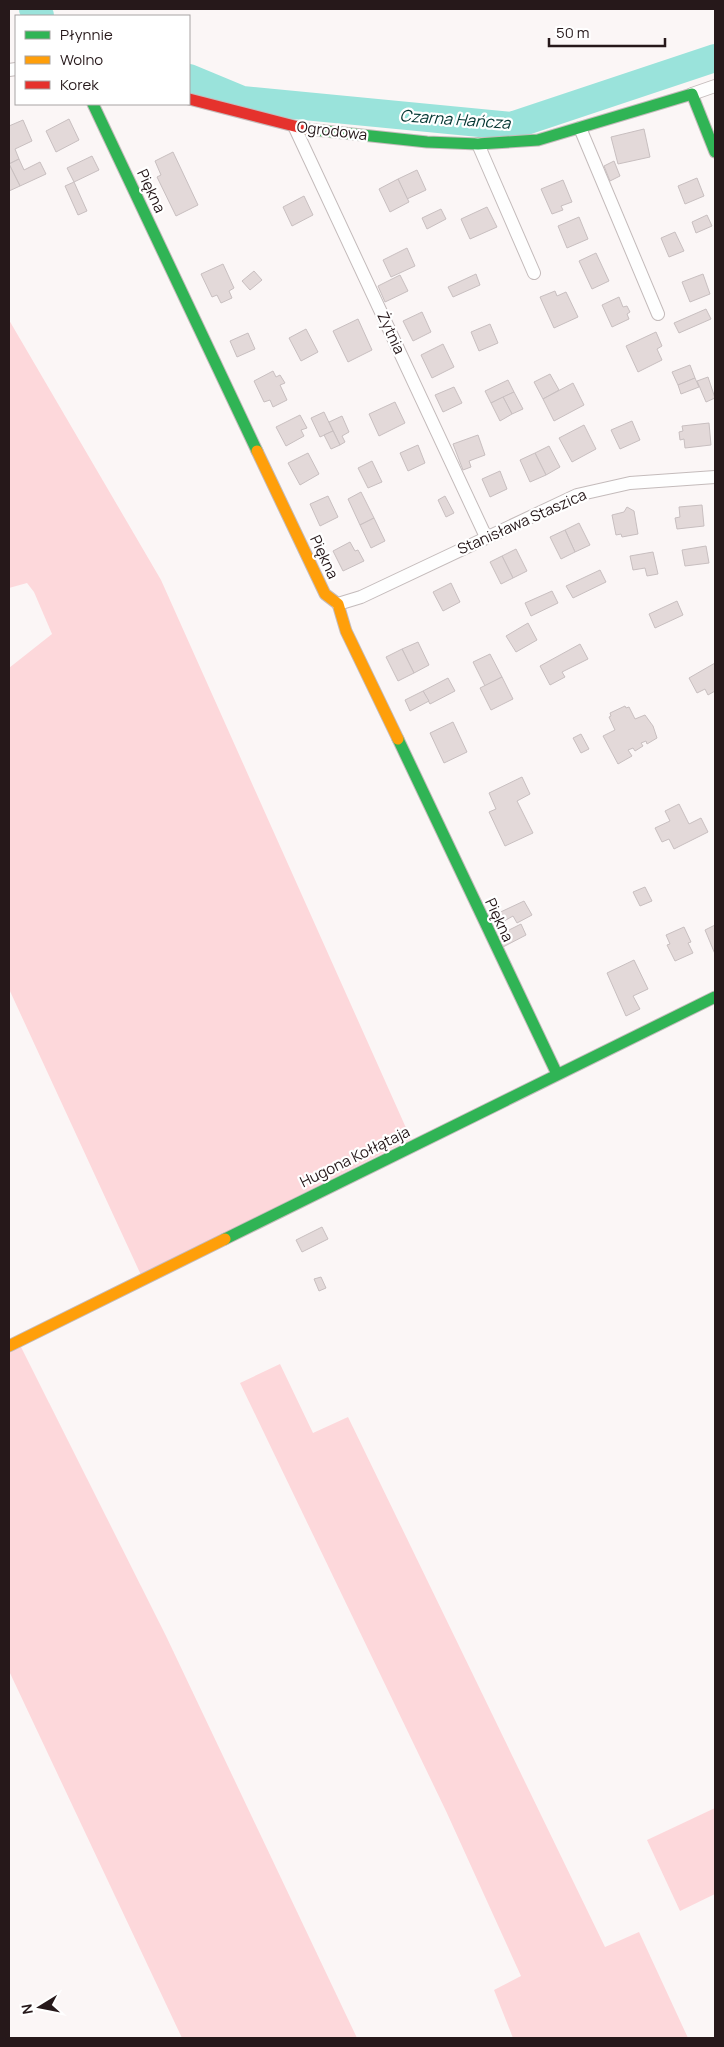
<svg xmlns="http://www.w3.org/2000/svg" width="724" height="2047" viewBox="0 0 724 2047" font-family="Manrope,sans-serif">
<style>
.green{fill:#fdd8db}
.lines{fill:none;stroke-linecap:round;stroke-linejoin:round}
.river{stroke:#9ae3db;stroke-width:28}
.building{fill:#e3d9d9;stroke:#c8bfc0}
.street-casing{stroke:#c4bbbb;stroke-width:14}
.fast-casing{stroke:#c4bbbb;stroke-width:13}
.slow-casing{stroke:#c4bbbb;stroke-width:13}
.jam-casing{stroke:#c4bbbb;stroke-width:13}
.street{stroke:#fefefe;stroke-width:12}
.fast{stroke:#30b455;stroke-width:11}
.slow{stroke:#ff9f0a;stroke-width:11}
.jam{stroke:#e5322d;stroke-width:11}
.labels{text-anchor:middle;stroke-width:4.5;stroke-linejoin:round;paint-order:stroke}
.street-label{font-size:15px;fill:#26181a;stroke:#fff}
.water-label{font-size:16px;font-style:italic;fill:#003430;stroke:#fff}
</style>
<rect width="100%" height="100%" fill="#fbf6f6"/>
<g class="green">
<path d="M9,320L161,580L411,1139L141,1275L9,989V668L52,634L34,592L27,583L9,588Z"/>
<path d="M20,1345L166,1636L357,2038H182L9,1671V1351Z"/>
<path d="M280,1364L313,1433L348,1417L605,1947L639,1932L688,2038H513L494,1990L521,1976L446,1811L240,1383Z"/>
<path d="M715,1808V1894L680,1911L647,1840Z"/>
</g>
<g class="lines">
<g class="river">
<path d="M33,9L40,16"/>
<path d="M189,78L242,100L511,126L715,58"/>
</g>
</g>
<g class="building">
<path d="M69,119L79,140L56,152L46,131Z"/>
<path d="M23,120L32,141L15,149L19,159L9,164V126Z"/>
<path d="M644,129L650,157L618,164L611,137Z"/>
<path d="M173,152L198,205L176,216L157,177L161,175L155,161Z"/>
<path d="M92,156L99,170L74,182L67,168Z"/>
<path d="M19,159L24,170L40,162L46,174L20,186L9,164Z"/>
<path d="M614,161L620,176L610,181L604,166Z"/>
<path d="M9,164L20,186L9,191Z"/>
<path d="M417,170L426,190L407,199L398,179Z"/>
<path d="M697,178L704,196L685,204L678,186Z"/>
<path d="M398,179L409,202L390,212L379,189Z"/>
<path d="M563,180L572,202L561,206L563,210L552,214L541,189Z"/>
<path d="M74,182L87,211L78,215L65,186Z"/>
<path d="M304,196L313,215L292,226L283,207Z"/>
<path d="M487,207L497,227L470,239L461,219Z"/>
<path d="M441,209L446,219L427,229L422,218Z"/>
<path d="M707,215L712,226L696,233L692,222Z"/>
<path d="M579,217L588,239L567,248L558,226Z"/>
<path d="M675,232L684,251L669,257L661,238Z"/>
<path d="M407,248L415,266L391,277L383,260Z"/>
<path d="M596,253L609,281L592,289L579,261Z"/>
<path d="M223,264L234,288L229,291L232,298L221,303L217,295L212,297L201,274Z"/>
<path d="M254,271L262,280L250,290L242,281Z"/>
<path d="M476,274L480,285L453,297L448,287Z"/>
<path d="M703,274L710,294L690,302L682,282Z"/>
<path d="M400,275L408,291L385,302L378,286Z"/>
<path d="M555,291L557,296L566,292L578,317L554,328L540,297Z"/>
<path d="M619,297L623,307L627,306L630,312L627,314L629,319L612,327L602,305Z"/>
<path d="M706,309L711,319L679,333L674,323Z"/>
<path d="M422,312L431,332L413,341L403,321Z"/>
<path d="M358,319L372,350L348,362L333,331Z"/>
<path d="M490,324L498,343L479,351L471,332Z"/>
<path d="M306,329L318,352L301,361L289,338Z"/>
<path d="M656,332L662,346L657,349L662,360L638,372L626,346Z"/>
<path d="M248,333L255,349L237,357L230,341Z"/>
<path d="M443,344L454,367L432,378L421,355Z"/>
<path d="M690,365L695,378L678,385L672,372Z"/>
<path d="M273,371L276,377L280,375L285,383L280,385L287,400L273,407L270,400L264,402L254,381Z"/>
<path d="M550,374L559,390L543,399L534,382Z"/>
<path d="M708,377L715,398L706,402L697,381Z"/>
<path d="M695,378L699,387L681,394L678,385Z"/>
<path d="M508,380L514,392L491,403L485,391Z"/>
<path d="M573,383L584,405L554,421L543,399Z"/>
<path d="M454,387L462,403L443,412L435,395Z"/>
<path d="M514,392L523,409L512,414L503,397Z"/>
<path d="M503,397L512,414L500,421L491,403Z"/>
<path d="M395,402L405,423L379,436L369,414Z"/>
<path d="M324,412L333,431L320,437L311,418Z"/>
<path d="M300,415L307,428L301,430L304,436L286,446L276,427Z"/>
<path d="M342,416L349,432L342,436L345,442L340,445L329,422Z"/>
<path d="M632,421L640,440L620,449L611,430Z"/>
<path d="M709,423L711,445L685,448L684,439L680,440L679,432L683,431L682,426Z"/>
<path d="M584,425L596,449L572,462L559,438Z"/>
<path d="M333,431L340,445L331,449L324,435Z"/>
<path d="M478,435L485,455L469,461L471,467L463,470L453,444Z"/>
<path d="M418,445L425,463L408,471L400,453Z"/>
<path d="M549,446L560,467L546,475L535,453Z"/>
<path d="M308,453L319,474L300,485L288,463Z"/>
<path d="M535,453L546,475L530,482L520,460Z"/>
<path d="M372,461L382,482L368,488L358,468Z"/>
<path d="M500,471L507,489L490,497L482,479Z"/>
<path d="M361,492L374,518L360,525L348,499Z"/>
<path d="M328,496L338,517L320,526L310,504Z"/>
<path d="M445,496L454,513L446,517L438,500Z"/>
<path d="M702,505L704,526L677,529L675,518L680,517L679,507Z"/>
<path d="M627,507L634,511L638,534L622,537L621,534L616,535L612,515L624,512Z"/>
<path d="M374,518L385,541L371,548L360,525Z"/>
<path d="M579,523L590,545L575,552L565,530Z"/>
<path d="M565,530L575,552L561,559L550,537Z"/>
<path d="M350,542L355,551L358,550L364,561L343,571L333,551Z"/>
<path d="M706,546L709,563L685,566L682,550Z"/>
<path d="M516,549L527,571L513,578L502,556Z"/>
<path d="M653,552L658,574L647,576L645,568L633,570L630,556Z"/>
<path d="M502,556L513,578L501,584L490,562Z"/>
<path d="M600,570L606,582L573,598L566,586Z"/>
<path d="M451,583L460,602L443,611L433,592Z"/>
<path d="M552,591L558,603L531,616L525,603Z"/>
<path d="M677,601L683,615L655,628L649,614Z"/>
<path d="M528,623L537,640L516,652L506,636Z"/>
<path d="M418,642L429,665L414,673L402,649Z"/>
<path d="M580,644L588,659L562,672L565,677L550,685L540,666Z"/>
<path d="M402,649L414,673L398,681L386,657Z"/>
<path d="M490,654L502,677L485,686L473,662Z"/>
<path d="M715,663V691L708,695L705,689L697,693L689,678Z"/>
<path d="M502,677L513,699L491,710L480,688Z"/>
<path d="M448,678L455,691L430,704L423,691Z"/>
<path d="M423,691L429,701L410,711L405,700Z"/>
<path d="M625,706L626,708L629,707L635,719L645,715L653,726L657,738L647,744L646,741L641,743L643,746L635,751L633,748L628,750L632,756L618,764L603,736L615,730L609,717L611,716L610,713Z"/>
<path d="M453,722L467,752L444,763L430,733Z"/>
<path d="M581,734L589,749L581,753L573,738Z"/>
<path d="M522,777L530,794L517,801L533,833L505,846L489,812L496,809L489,793Z"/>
<path d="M679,804L689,824L701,818L708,832L674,849L669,839L662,842L655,828L670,821L665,811Z"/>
<path d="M645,887L652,901L640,906L633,892Z"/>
<path d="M524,901L532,915L517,923L513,916L497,925L492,916Z"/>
<path d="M521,924L526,935L503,947L497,936Z"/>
<path d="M715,925V954L705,930Z"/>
<path d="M684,927L691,942L688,943L693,953L675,961L667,945L670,944L666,935Z"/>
<path d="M634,960L648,989L633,996L640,1009L626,1016L607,973Z"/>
<path d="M322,1227L328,1239L302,1252L296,1240Z"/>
<path d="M321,1277L326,1288L319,1291L314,1279Z"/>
</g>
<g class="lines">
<defs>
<g id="street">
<path d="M9,70L16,69"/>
<path d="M692,94L715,86"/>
<path d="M295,128L486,537"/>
<path d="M580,128L658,314"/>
<path d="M478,144L534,273"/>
<path d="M338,604L361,597L577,495L630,483L715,477"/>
</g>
<g id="fast">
<path d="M93,104L257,451"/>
<path d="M306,129L427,142L478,144L538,140L692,94L715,152"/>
<path d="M398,739L557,1074"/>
<path d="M225,1239L715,997"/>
</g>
<g id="slow">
<path d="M257,451L325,594L338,604L346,631L398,739"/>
<path d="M9,1346L225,1239"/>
</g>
<path id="jam" d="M189,99L306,129"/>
</defs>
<use href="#street" class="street-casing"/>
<use href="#fast" class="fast-casing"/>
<use href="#slow" class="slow-casing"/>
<use href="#jam" class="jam-casing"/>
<use href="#street" class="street"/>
<use href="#fast" class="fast"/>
<use href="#slow" class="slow"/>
<use href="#jam" class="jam"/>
</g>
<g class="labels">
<g class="street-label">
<text transform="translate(332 131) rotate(7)" y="5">Ogrodowa</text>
<text transform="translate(151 191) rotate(65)" y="5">Piękna</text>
<text transform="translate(391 333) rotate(65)" y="5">Żytnia</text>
<text transform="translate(522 522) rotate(-24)" y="5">Stanisława Staszica</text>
<text transform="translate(324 557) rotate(65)" y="5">Piękna</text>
<text transform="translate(499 920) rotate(65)" y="5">Piękna</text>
<text transform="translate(355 1157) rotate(-26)" y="5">Hugona Kołłątaja</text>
</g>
<g class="water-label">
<text transform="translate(455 119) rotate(4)" y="6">Czarna Hańcza</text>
</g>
</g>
<rect width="724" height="2047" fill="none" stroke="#26181a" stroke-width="20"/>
<rect x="15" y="15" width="175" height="90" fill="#ffffff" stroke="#a8a3a3"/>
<rect x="25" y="31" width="25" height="8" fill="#30b455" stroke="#a8a3a3"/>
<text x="60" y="40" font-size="15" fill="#26181a">Płynnie</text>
<rect x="25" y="56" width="25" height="8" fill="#ff9f0a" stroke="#a8a3a3"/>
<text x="60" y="65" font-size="15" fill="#26181a">Wolno</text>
<rect x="25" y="81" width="25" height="8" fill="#e5322d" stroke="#a8a3a3"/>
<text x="60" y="90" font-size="15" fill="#26181a">Korek</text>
<g transform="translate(40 2007) rotate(260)" stroke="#ffffff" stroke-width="4" paint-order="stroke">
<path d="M0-4L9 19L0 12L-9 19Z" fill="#26181a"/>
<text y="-8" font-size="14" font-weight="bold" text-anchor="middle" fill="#26181a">N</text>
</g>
<path d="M549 38v8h116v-8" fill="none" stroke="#26181a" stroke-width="2.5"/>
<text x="556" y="38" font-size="15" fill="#26181a" stroke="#ffffff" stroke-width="4" paint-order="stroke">50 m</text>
</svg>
